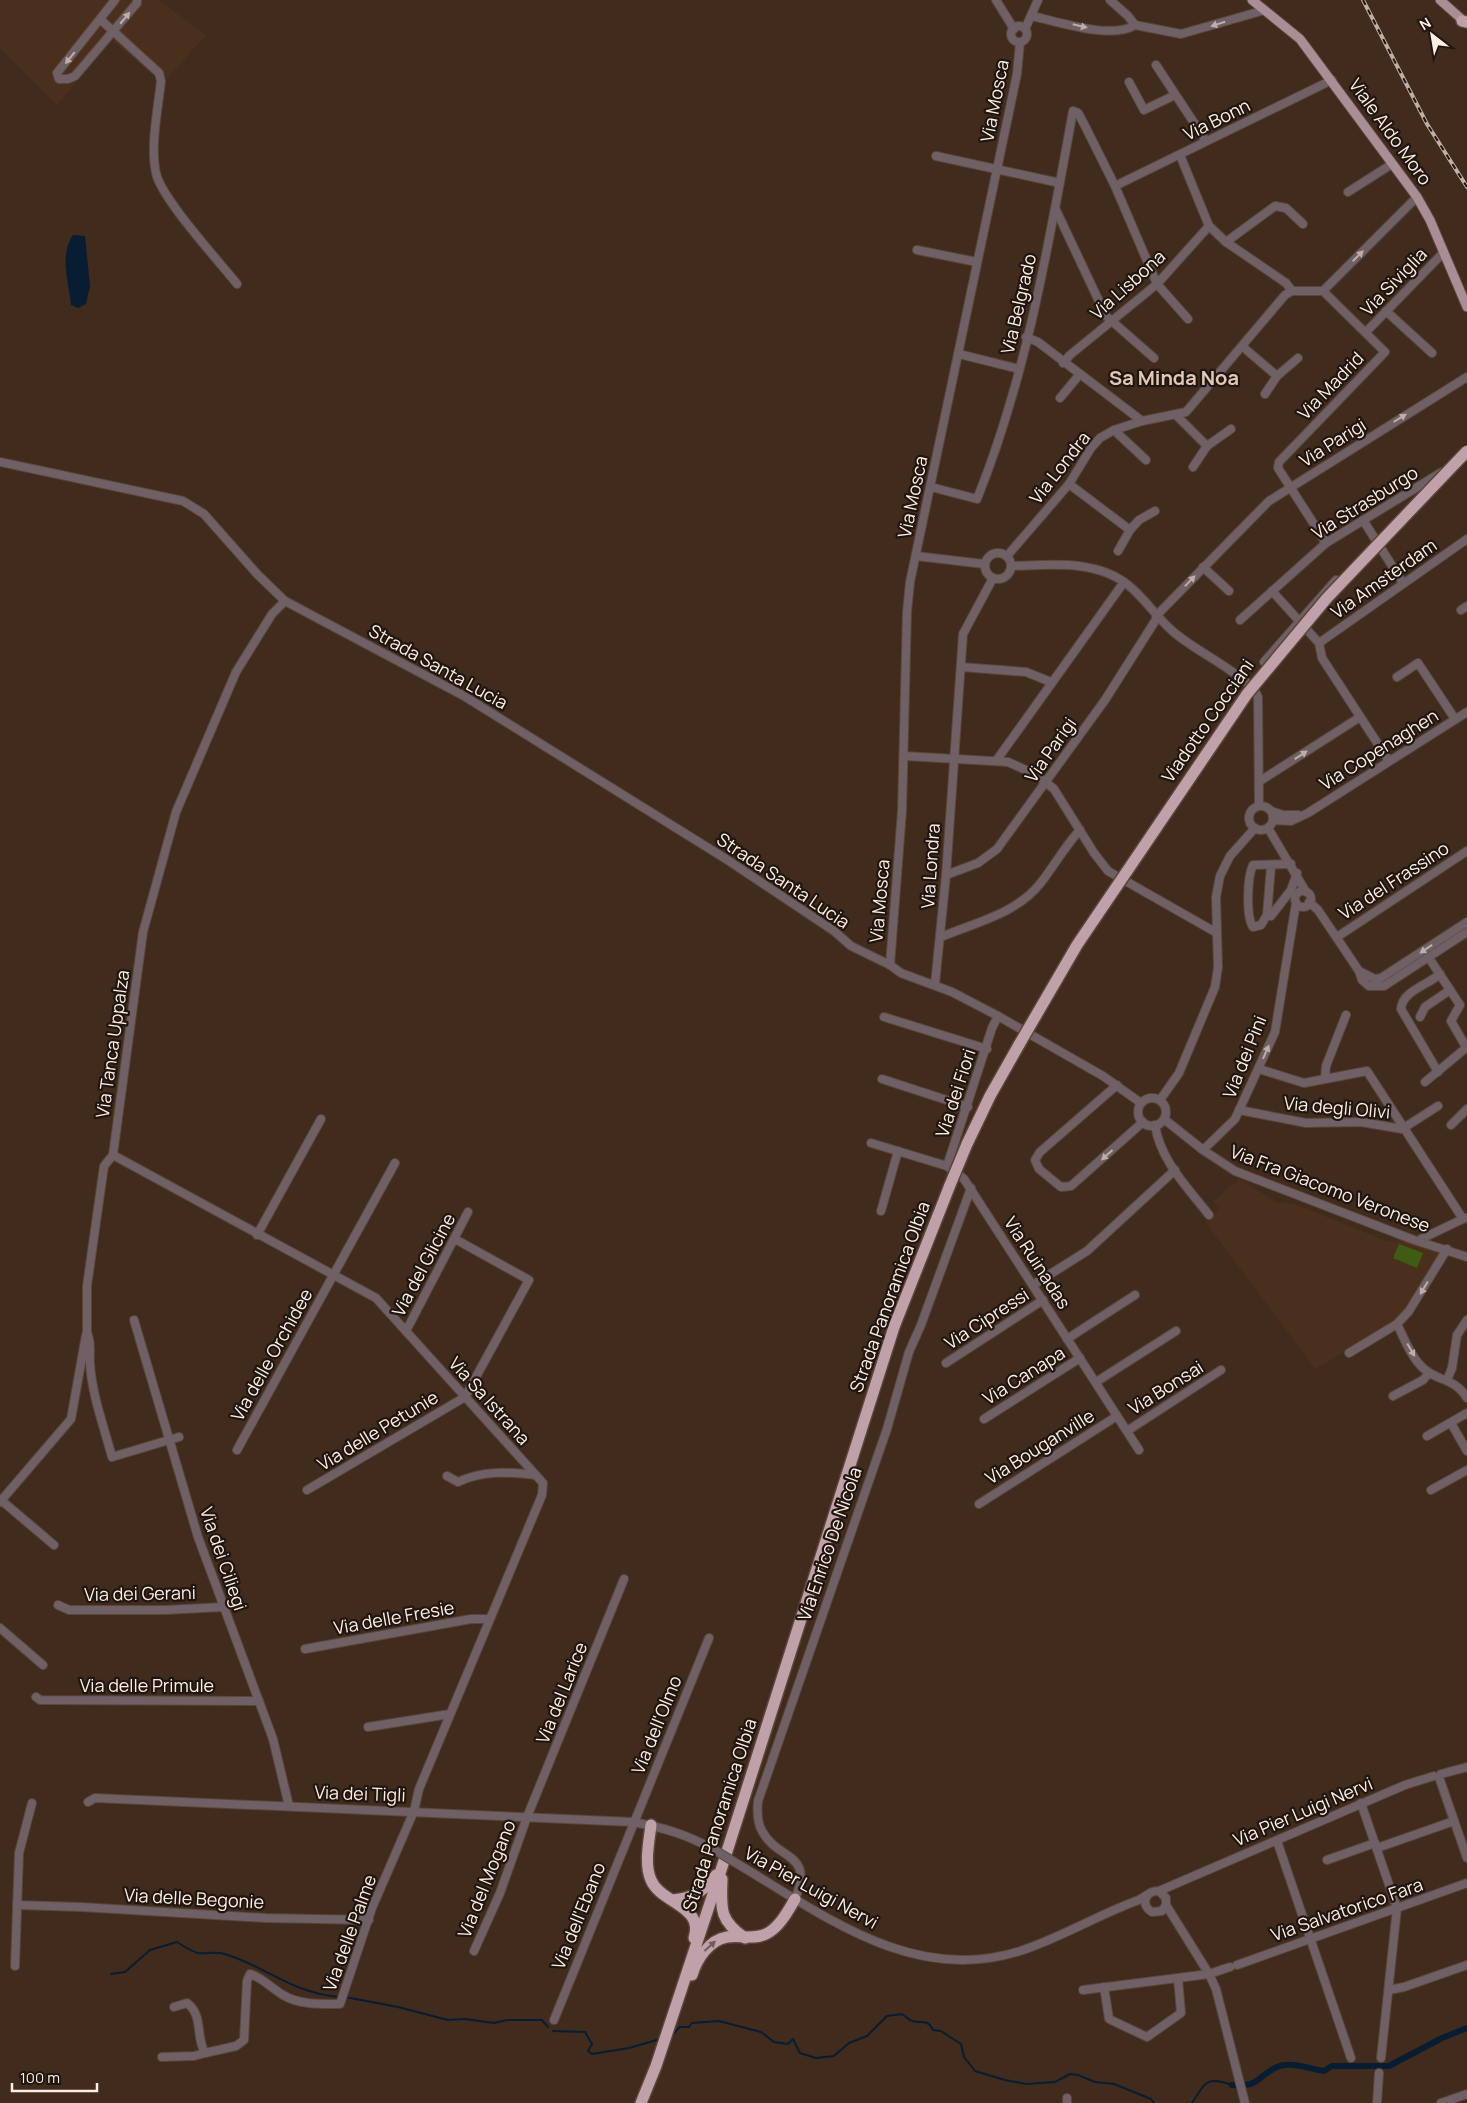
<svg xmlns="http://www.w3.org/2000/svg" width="1467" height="2103" viewBox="0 0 1467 2103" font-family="Manrope,sans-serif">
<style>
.built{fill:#4b2f1d}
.green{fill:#3e5d13}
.water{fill:#081d31}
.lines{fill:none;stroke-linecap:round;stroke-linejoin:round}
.stream{stroke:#081d31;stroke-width:2}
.canal{stroke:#081d31;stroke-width:6}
.minor-casing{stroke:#5a4639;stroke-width:10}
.major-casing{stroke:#5a4639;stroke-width:11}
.highway-casing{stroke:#5a4639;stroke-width:14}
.minor{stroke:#6e6064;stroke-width:8}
.major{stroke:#a98e95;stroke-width:9}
.highway{stroke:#c1a1a9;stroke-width:11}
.rail-casing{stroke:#c0afa4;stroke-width:4}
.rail{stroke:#201610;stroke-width:2;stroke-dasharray:5.5;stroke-linecap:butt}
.minor-bridge-casing{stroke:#5a4639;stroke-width:10;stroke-linecap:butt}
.highway-bridge-casing{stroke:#5a4639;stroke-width:14;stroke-linecap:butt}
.minor-bridge{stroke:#6e6064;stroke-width:8}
.highway-bridge{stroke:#c1a1a9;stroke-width:11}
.oneway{fill:#bdaeab}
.oneway2{fill:#705c5c}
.labels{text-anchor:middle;stroke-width:4.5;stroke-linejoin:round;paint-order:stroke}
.street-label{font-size:18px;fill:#fdeee5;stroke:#201610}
.quarter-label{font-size:20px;font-weight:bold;fill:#e4c8b7;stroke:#201610}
</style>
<rect width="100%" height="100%" fill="#402b1d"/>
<g class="built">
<path d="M0,0H158L206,35L163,83L111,40L57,105L0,48Z"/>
<path d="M1239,1179L1276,1202L1295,1204L1387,1241L1413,1242L1438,1252L1439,1254L1408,1305L1399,1315L1383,1329L1315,1369L1205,1222L1219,1209L1213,1201Z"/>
</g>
<path class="green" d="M1399,1244L1423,1253L1417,1268L1393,1258Z"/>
<path class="water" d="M73,235L85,236L90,286L86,304L78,308L71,305C69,283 59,255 73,235Z"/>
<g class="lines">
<g class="stream">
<path d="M111,1974L125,1972L150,1950L177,1942C183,1946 191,1951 198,1953C207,1954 215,1951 225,1954C267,1967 292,1993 339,1997"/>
<path d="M345,1997L398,2007L448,2020L465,2019L494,2023L507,2020H542L548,2027"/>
<path d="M553,2031L585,2032L592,2044L588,2051L592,2054L629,2048L660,2039"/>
<path d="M672,2035L680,2027H689L692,2023L719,2021L761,2032L774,2042L788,2044L793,2039L800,2053L816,2058L834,2056L849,2043L867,2036L887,2016L902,2014C905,2016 909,2020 912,2021C922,2024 927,2018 933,2030L941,2031L961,2044L964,2057L975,2071L1005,2080L1026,2084L1055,2082L1070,2074L1078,2075L1095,2082L1114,2084L1151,2099L1154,2103"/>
<path d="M1192,2103C1206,2082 1206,2076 1232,2085"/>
</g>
<path class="canal" d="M1232,2085C1262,2087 1255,2077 1277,2067C1291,2061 1310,2069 1324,2071L1332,2066H1389L1442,2038L1467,2028"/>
<defs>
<g id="minor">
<path d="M115,0L57,73L59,79H68L75,76L137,3V0"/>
<path d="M996,0L1014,29"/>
<path d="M1110,0L1128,16L1135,25"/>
<path d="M1032,16C1059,22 1112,40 1135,25L1181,34L1265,10"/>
<path d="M101,20L159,73L161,81C158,108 150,147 156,173C161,198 218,260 237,284"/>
<circle cx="1019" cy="34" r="8"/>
<path d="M1025,29L1038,0"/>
<path d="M1156,65L1206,141"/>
<path d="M1129,82L1144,110L1175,95"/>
<path d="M1180,155L1209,226L1226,242L1286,283L1292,291"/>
<path d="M936,156L1060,183"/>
<path d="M1115,186L1332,80"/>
<path d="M1348,192L1392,164"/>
<path d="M1056,210L1106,316L1154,358"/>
<path d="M1226,242L1275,206L1286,208L1303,224"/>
<path d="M917,250L977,262"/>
<path d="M1323,291L1385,352L1279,462L1278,468L1326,543"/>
<path d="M1386,311L1432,353"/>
<path d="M1366,332L1444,252"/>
<path d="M1026,337L1038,342L1142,421"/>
<path d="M1243,347L1277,376"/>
<path d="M959,354L1019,369"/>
<path d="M1063,363L1070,355L1157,284L1209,226"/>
<path d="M1265,394L1277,376L1298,358"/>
<path d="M1060,398L1080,374"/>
<path d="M1176,415L1207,446"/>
<path d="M1114,430L1146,460"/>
<path d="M0,462L183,501L204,514L258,575L285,601L464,696L726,859L834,931L851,946L890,965L901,973L952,992L998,1016L1103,1076L1141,1103"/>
<path d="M1193,467L1207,446L1231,429"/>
<path d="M1069,484L1130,530L1118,551"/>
<path d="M931,487L977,499C1027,375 1049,242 1073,111L1078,113L1084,124L1115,186L1157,284L1188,319"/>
<path d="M1363,520L1403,583"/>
<path d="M1130,530L1139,520L1155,511"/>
<circle cx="998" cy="566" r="13"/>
<path d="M916,556L984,564"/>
<path d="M1007,556L1069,484L1091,448L1100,438L1114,430L1142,421L1186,412L1285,295L1292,291H1323L1417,197"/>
<path d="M1011,566C1050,565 1096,559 1128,585C1146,599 1158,620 1176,634C1201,654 1231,667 1254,689L1258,697L1259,806"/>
<path d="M1203,567L1229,591"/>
<path d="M1272,591L1319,643"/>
<path d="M1461,610L1467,606"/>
<path d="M1156,616L1269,501L1467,377"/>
<path d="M1240,620L1326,543L1442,472"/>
<path d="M1319,643L1467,539"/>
<path d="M1319,643L1322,658L1389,761"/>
<path d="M1264,662L1336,580"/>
<path d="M961,667L1026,672L1051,682"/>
<path d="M1397,677L1418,663L1455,719"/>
<path d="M905,756L1008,762L1035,774L1054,789L1094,853L1108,871L1217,933"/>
<path d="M996,761L1124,582"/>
<path d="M1260,781L1360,717"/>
<circle cx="1261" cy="818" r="12"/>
<path d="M1271,811L1283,815H1298"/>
<path d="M1273,820L1291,821L1308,813L1467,712"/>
<path d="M1268,828L1306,892"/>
<path d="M1271,866L1267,915L1261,925L1253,927C1246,917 1247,877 1253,865L1291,864"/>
<path d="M946,875L978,863L997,849L1105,700L1157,618"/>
<circle cx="1303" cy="899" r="8"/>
<path d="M1309,902L1318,910L1359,971L1362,980L1369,986H1384L1467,932"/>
<path d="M1271,916L1291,890L1297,873"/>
<path d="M941,937C974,923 1015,914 1039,885C1053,868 1064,847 1080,830"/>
<path d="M1337,937L1467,851"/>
<path d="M1429,958L1460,1005L1451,1021L1466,1047"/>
<path d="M890,965L902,811L907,612L910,582L1017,74L1020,42"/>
<path d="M1359,971L1375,979L1381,978L1467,922"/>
<path d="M935,984L946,875L963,634L993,578"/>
<path d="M884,1017L987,1049"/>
<path d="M1420,1017L1425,1007L1450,990"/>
<path d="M1259,1069L1304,1083L1367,1071L1463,1219"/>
<path d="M1438,1072L1401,1009C1402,991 1428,985 1440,974"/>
<path d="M882,1079L968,1107"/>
<path d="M1325,1079L1326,1066L1346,1015"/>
<path d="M1425,1082L1467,1047"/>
<path d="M1117,1085L1040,1152L1035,1160L1039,1169L1061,1187L1071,1186L1143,1122"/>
<circle cx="1152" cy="1112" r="14"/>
<path d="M1160,1100L1179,1073L1215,987L1218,967L1216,897L1220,876L1230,856L1255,828"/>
<path d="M1239,1110L1306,1123L1361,1122L1402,1129L1438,1106"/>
<path d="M1164,1119L1203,1150L1235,1171L1414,1240L1467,1257"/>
<path d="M1155,1125C1160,1160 1188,1188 1209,1215"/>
<path d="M1451,1125L1467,1109"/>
<path d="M871,1143L947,1166L964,1179L1139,1450"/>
<path d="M1203,1150L1235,1119L1275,1032L1296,903"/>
<path d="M113,1155L376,1298L543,1483L542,1495L419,1789L414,1811L372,1908L340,2004C322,2004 299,2005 283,1995C271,1988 263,1978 250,1974L247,1981L244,2040L236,2046L205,2053C195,2036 204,2016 187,2003L174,2007"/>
<path d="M947,1166L992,1028L998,1016"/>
<path d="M881,1211L898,1151"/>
<path d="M257,1235L321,1119"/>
<path d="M1420,1241L1421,1239L1465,1218"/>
<path d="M1033,1285L1087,1251L1175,1170"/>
<path d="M134,1320L198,1537L273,1739L289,1806"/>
<path d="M1397,1324C1404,1338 1411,1357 1423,1368C1438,1382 1454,1377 1467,1398"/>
<path d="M406,1331L468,1212"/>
<path d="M1067,1339L1135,1295"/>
<path d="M1349,1353L1397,1324L1409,1311L1447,1249"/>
<path d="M946,1363L1043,1300"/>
<path d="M1447,1380L1452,1368L1457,1335L1467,1320"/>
<path d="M1096,1382L1176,1331"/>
<path d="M1393,1396L1423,1380L1429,1373"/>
<path d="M984,1419L1080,1358"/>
<path d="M1451,1423L1467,1451"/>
<path d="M1127,1431L1221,1370"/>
<path d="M1427,1436L1467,1413"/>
<path d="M179,1437L112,1457C104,1427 92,1395 90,1364C89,1354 92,1342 87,1333V1286L104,1166L113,1155L143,932L176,812L236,672L272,614L285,601"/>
<path d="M237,1450L395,1163"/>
<path d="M447,1476L458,1482C483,1470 508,1472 535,1475"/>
<path d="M307,1490L465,1397L529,1280L455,1239"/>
<path d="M1431,1490L1467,1470"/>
<path d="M1,1500L54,1545"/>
<path d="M0,1502L71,1419L86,1335"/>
<path d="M979,1504L1117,1416"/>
<path d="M58,1605L69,1610H165L223,1607"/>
<path d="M0,1628L43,1665"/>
<path d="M305,1649L471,1619H489"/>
<path d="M36,1697L40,1700L259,1701"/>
<path d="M368,1727L450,1714"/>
<path d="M1441,1774L1467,1767"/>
<path d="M1440,1780L1467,1858"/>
<path d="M88,1802L95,1798L633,1822C665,1828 685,1834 713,1849"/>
<path d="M1361,1803L1397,1908L1381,2058"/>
<path d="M1277,1841L1351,2058"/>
<path d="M1377,1848L1454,1821"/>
<path d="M1327,1860L1375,1843"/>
<path d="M746,1869C830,1920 917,1984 1020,1951C1061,1938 1099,1914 1139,1900L1147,1895"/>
<path d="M1159,1891L1166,1898V1905L1162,1911L1152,1912C1140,1905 1145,1890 1159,1891L1405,1785L1434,1776"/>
<path d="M795,1899C815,1852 778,1861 762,1831C757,1822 757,1811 758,1801L887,1429L909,1352L921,1325L971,1188"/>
<path d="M17,1905L81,1907L266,1918L369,1920"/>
<path d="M1166,1905L1209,1974L1216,1989L1245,2103"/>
<path d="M474,1951L500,1893L527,1817L624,1579"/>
<path d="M1237,1965L1467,1883"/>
<path d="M15,1966L19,1853L32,1803"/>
<path d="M1104,1987L1109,2019L1147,2037L1181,2013L1178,1978"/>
<path d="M1083,1990L1209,1974L1230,1967"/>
<path d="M1389,1990L1404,1987L1467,1965"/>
<path d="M554,2020L709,1638"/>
<path d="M162,2057L194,2056L205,2053"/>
<path d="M1067,2103V2098"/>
<path d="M1377,2103L1379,2073"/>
<path d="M1441,2103L1467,2094"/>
</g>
<g id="major">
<path d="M1252,0L1300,39L1417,197L1430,220L1467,307"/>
<path d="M1440,0L1466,23"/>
</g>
<g id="highway">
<path d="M1462,21L1467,22"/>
<path d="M967,1144L990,1096L1020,1043"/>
<path d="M651,1825C649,1842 644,1864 651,1880C660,1903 705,1906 694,1938"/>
<path d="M722,1879C721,1909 719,1920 745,1938"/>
<path d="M673,1900C694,1898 704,1891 716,1875"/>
<path d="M692,1975C697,1959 709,1940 727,1937C740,1935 753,1940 766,1934C779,1928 788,1911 795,1899"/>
<path d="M641,2103L656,2066L722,1867L894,1327L950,1185"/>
</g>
</defs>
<use href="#minor" class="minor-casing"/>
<use href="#major" class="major-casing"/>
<use href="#highway" class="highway-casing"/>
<use href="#minor" class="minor"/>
<use href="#major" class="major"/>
<use href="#highway" class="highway"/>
<defs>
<path id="rail" d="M1363,0L1427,124L1467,187"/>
</defs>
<use href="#rail" class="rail-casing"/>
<use href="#rail" class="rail"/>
<defs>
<path id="minor-bridge" d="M713,1849L746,1869"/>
<g id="highway-bridge">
<path d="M1020,1043L1077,945L1247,694L1327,598L1467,451"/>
<path d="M950,1185L967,1144"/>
</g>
</defs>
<use href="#minor-bridge" class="minor-bridge-casing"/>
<use href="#highway-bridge" class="highway-bridge-casing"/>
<use href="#minor-bridge" class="minor-bridge"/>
<use href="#highway-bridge" class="highway-bridge"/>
</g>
<defs><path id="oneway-solid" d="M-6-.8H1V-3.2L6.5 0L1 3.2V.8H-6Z" transform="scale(1.25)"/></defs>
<g class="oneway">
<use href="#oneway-solid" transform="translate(125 18) rotate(-50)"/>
<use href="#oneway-solid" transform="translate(1218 24) rotate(163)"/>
<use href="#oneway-solid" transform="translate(1080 26) rotate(13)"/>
<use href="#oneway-solid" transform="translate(70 58) rotate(129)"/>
<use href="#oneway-solid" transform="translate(1358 256) rotate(-45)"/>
<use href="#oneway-solid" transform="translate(1400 418) rotate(-32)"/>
<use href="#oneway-solid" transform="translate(1190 581) rotate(-46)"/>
<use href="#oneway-solid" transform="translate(1301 755) rotate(-33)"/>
<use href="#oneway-solid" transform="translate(1426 949) rotate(146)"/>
<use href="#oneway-solid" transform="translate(1266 1052) rotate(-66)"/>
<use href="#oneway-solid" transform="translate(1107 1155) rotate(138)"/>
<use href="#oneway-solid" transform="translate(1424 1288) rotate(121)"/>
<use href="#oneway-solid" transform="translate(1411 1350) rotate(60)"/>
</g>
<use class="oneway2" href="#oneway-solid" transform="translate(710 1946) rotate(-42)"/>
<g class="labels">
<g class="street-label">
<text transform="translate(995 101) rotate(-79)" y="6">Via Mosca</text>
<text transform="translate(1217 120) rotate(-26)" y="6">Via Bonn</text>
<text transform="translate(1390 132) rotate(54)" y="6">Viale Aldo Moro</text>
<text transform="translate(1394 282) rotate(-46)" y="6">Via Siviglia</text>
<text transform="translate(1128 285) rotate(-42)" y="6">Via Lisbona</text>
<text transform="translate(1019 304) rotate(-77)" y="6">Via Belgrado</text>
<text transform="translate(1331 386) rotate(-46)" y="6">Via Madrid</text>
<text transform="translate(1333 443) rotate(-32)" y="6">Via Parigi</text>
<text transform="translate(1060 468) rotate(-52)" y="6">Via Londra</text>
<text transform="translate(913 497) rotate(-78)" y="6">Via Mosca</text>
<text transform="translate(1365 503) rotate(-32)" y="6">Via Strasburgo</text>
<text transform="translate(1384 579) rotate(-35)" y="6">Via Amsterdam</text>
<text transform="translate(438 667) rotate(29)" y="6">Strada Santa Lucia</text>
<text transform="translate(1208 721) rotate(-55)" y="6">Viadotto Cocciani</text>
<text transform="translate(1051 750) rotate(-55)" y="6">Via Parigi</text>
<text transform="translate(1379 750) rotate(-32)" y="6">Via Copenaghen</text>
<text transform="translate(931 866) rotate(-86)" y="6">Via Londra</text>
<text transform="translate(783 881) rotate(34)" y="6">Strada Santa Lucia</text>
<text transform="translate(1394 881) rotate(-33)" y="6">Via del Frassino</text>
<text transform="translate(880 901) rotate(-85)" y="6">Via Mosca</text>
<text transform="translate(113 1044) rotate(-82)" y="6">Via Tanca Uppalza</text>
<text transform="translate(1245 1057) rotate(-68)" y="6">Via dei Pini</text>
<text transform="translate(956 1093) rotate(-72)" y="6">Via dei Fiori</text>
<text transform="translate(1337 1108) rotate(5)" y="6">Via degli Olivi</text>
<text transform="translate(1330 1189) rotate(21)" y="6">Via Fra Giacomo Veronese</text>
<text transform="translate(1037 1263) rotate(57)" y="6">Via Ruinadas</text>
<text transform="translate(424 1265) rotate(-62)" y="6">Via del Glicine</text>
<text transform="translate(890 1297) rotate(-70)" y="6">Strada Panoramica Olbia</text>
<text transform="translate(987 1319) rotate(-33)" y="6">Via Cipressi</text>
<text transform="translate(272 1355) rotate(-61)" y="6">Via delle Orchidee</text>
<text transform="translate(1024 1376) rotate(-32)" y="6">Via Canapa</text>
<text transform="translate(1166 1388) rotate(-32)" y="6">Via Bonsai</text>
<text transform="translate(489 1401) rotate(48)" y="6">Via Sa Istrana</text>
<text transform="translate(378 1431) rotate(-31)" y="6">Via delle Petunie</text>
<text transform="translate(1040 1447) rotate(-32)" y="6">Via Bouganville</text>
<text transform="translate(830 1544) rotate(-71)" y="6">Via Enrico De Nicola</text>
<text transform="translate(223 1559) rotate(71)" y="6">Via dei Ciliegi</text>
<text transform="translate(140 1594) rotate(-1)" y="6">Via dei Gerani</text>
<text transform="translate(394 1618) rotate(-10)" y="6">Via delle Fresie</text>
<text x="147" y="1692">Via delle Primule</text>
<text transform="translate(562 1693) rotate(-68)" y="6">Via del Larice</text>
<text transform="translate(657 1725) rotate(-68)" y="6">Via dell'Olmo</text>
<text transform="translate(360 1794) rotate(2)" y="6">Via dei Tigli</text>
<text transform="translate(1303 1812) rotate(-23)" y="6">Via Pier Luigi Nervi</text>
<text transform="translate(720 1815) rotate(-72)" y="6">Strada Panoramica Olbia</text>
<text transform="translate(487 1879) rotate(-68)" y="6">Via del Mogano</text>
<text transform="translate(811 1888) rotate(29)" y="6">Via Pier Luigi Nervi</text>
<text transform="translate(194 1899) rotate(3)" y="6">Via delle Begonie</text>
<text transform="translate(1347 1910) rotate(-19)" y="6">Via Salvatorico Fara</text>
<text transform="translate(579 1916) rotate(-68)" y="6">Via dell'Ebano</text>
<text transform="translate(350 1933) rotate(-70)" y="6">Via delle Palme</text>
</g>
<g class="quarter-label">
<text x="1174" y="385">Sa Minda Noa</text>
</g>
</g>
<g transform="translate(1432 35) rotate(329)" stroke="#201610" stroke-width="4" paint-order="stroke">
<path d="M0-4L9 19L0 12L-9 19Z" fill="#fdeee5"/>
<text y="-8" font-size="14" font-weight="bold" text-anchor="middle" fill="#fdeee5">N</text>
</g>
<path d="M12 2083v8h85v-8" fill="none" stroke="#fdeee5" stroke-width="2.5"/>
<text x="20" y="2083" font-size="15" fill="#fdeee5" stroke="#201610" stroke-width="4" paint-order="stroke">100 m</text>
</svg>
